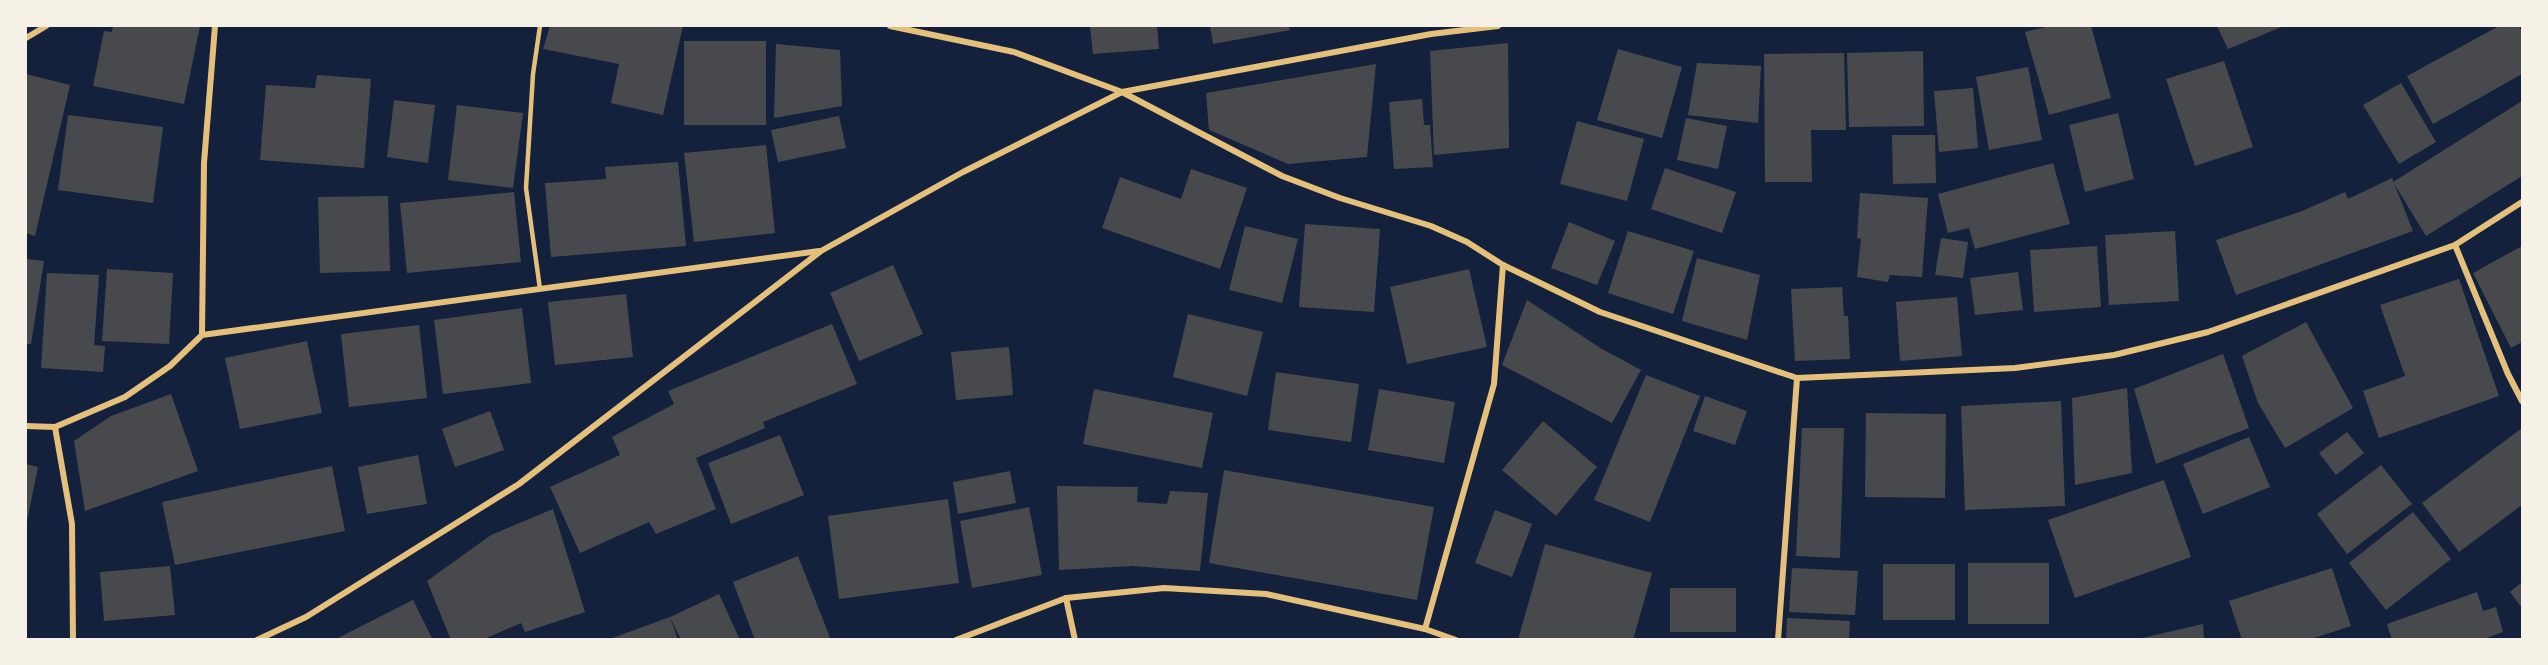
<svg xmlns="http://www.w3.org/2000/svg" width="2548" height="665" viewBox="0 0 2548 665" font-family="'Roboto Serif',serif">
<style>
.building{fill:#48494c}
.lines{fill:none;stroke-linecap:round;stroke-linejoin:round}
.service{stroke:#e5c07b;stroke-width:4.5}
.minor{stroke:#e5c07b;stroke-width:6}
</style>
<rect width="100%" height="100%" fill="#14213d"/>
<g class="building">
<path d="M113,26H200L184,104L93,86L104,31L112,32Z"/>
<path d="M550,26H683L663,115L611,103L619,64L543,49Z"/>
<path d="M1090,26H1157L1159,49L1093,54Z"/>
<path d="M1210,26H1289L1290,30L1213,44Z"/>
<path d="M2050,26H2091L2111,98L2049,115L2025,32Z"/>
<path d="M2217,26H2284L2228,49Z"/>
<path d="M2499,26H2519L2522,32V74L2433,124L2407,76Z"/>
<rect x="684" y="41" width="82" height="84"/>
<path d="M1508,43L1509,148L1434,155L1430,51Z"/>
<path d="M776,44L840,50L842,106L774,118Z"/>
<path d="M1618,49L1682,67L1662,138L1597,120Z"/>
<path d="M1923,51L1924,126L1849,127L1847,53Z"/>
<path d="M1844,53L1846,130H1811L1812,182H1765L1764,54Z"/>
<path d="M2224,61L2253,147L2195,166L2166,79Z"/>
<path d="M1697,63L1761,66L1758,123L1688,115Z"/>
<path d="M1376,64L1367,157L1288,164L1209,130L1206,93Z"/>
<path d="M2028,67L2042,140L1989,150L1976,77Z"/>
<path d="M26,74L70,85L35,236L26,233Z"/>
<path d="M317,75L371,79L364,168L260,160L266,85L315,88Z"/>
<path d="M2401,83L2436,142L2399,164L2363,105Z"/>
<path d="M1973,88L1978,148L1939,152L1934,91Z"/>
<path d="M1422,99L1424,125H1430L1433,167L1394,169L1389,102Z"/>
<path d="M394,100L435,105L428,163L387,157Z"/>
<path d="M2522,101V176L2426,236L2393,182Z"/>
<path d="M457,105L523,113L513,188L448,180Z"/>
<path d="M2118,113L2134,179L2085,192L2069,125Z"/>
<path d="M68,115L163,127L153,203L58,190Z"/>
<path d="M839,116L846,148L778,162L771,130Z"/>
<path d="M1686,118L1727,126L1718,169L1677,160Z"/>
<path d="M1577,121L1644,139L1627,201L1560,184Z"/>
<path d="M1892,135H1935L1936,183L1893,184Z"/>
<path d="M766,145L775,233L694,242L684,153Z"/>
<path d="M678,162L686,246L551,257L545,183L606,179L605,167Z"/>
<path d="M2053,163L2070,224L1975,249L1969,228L1948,233L1938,194Z"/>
<path d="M1665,168L1736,192L1722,233L1651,209Z"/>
<path d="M1191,169L1247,188L1220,269L1102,228L1120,177L1181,199Z"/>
<path d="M2392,178L2413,231L2236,295L2216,240L2302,211L2345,192L2348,199Z"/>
<path d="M514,192L521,262L407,273L400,203Z"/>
<path d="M1860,193L1928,198L1922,277L1890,275L1888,282L1857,277L1861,239L1857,238Z"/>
<path d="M388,196L390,271L320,273L318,197Z"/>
<path d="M1569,222L1615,241L1597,285L1551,268Z"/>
<path d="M1305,224L1380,229L1374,312L1299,307Z"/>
<path d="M1245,226L1298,239L1282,303L1229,290Z"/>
<path d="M1628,231L1694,251L1673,314L1608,293Z"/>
<path d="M2175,231L2179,301L2109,305L2105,235Z"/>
<path d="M1941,238L1968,242L1963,278L1935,275Z"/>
<path d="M2097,246L2101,307L2034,312L2030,250Z"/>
<path d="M2522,246V342L2511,348L2473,273Z"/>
<path d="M1697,258L1760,275L1747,340L1682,321Z"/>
<path d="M26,259L44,261L31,344H26Z"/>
<path d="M893,265L923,334L859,361L830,293Z"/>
<path d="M107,269L173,273L169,344L102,341Z"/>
<path d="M1469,269L1487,347L1407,364L1390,287Z"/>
<path d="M2018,272L2023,310L1975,315L1970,278Z"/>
<path d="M47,273L99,275L94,345L105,346L103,372L41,368Z"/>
<path d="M2459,279L2499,396L2379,438L2363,391L2405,376L2380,305Z"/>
<path d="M1842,287L1844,316H1848L1850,359L1795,361L1791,289Z"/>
<path d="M626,294L633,357L555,365L548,302Z"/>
<path d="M1957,297L1962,356L1900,361L1896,302Z"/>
<path d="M1527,300L1602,349L1641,370L1612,423L1502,365Z"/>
<path d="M522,308L531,383L443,394L434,320Z"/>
<path d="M1188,314L1263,332L1247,396L1173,377Z"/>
<path d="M2306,322L2353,408L2285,448L2258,403L2242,356Z"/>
<path d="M832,324L857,384L763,422L765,428L696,458L716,509L656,534L649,522L580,553L550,487L620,455L612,437L674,404L668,391Z"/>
<path d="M419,325L427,398L349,407L341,334Z"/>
<path d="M307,341L322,413L240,429L225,358Z"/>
<path d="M1009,347L1013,395L956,400L951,352Z"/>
<path d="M2223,354L2249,428L2156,464L2134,389Z"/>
<path d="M1276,372L1359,384L1351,442L1268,430Z"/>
<path d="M1646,375L1700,396L1650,522L1594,500Z"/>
<path d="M2127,388L2132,473L2075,485L2072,398Z"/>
<path d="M1094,389L1213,413L1202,468L1083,444Z"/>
<path d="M1379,389L1455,402L1444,463L1368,450Z"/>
<path d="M171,394L198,471L85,511L74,441L111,416Z"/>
<path d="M1705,396L1747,411L1735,445L1693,431Z"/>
<path d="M2061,401L2065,506L1965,510L1961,406Z"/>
<path d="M490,411L504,450L455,467L442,429Z"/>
<path d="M1866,413L1946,414L1945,498L1865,497Z"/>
<path d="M1543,421L1597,467L1556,516L1502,470Z"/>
<path d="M1802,428H1844L1840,558L1796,556Z"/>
<path d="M2522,428V505L2459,552L2422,503Z"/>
<path d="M2347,432L2364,453L2336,475L2319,453Z"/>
<path d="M780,435L804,495L731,524L708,463Z"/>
<path d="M2249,437L2270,487L2203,514L2183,464Z"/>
<path d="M418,455L427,504L367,514L358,467Z"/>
<path d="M26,464L38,467L27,521H26Z"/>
<path d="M2381,465L2412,504L2347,554L2317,514Z"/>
<path d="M332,466L345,531L175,565L162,502Z"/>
<path d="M1224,470L1434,507L1417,600L1209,563Z"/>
<path d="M1010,471L1016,503L958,514L953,482Z"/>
<path d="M2164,480L2191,557L2075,598L2048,520Z"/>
<path d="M1057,486L1138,487L1137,502L1167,504L1170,491L1208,493L1200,571L1132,566L1059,570Z"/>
<path d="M948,499L959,583L839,599L828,516Z"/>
<path d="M1029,507L1042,575L972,588L960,521Z"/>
<path d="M553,509L585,612L525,632L521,623L482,640H451L427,581L491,535Z"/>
<path d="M1495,510L1532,524L1512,577L1475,563Z"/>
<path d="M2413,512L2451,559L2386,610L2349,563Z"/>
<path d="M1545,544L1652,573L1633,640H1518Z"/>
<path d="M798,556L831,640H755L733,582Z"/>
<rect x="1968" y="563" width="81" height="61"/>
<rect x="1883" y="564" width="72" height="56"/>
<path d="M170,566L175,615L104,621L100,572Z"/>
<path d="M1792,568L1858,571L1855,615L1789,612Z"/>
<path d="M2332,568L2351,626L2308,640H2242L2229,601Z"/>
<path d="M2522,582V608L2510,592Z"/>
<rect x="1670" y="588" width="66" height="44"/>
<path d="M2477,592L2483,611L2496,607L2503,632L2481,640H2392L2387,624Z"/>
<path d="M719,594L740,640H681L670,617L678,640H607L670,617Z"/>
<path d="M413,600L433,640H334Z"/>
<path d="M1787,618L1850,621L1849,640H1786Z"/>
<path d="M2203,624L2204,640H2138V639Z"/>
</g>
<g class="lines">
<path class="service" d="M540,26L533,74L526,188L540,289"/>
<g class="minor">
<path d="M890,26L1014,52L1122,92L1282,176L1340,198L1431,226L1467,242L1503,265L1600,312L1797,378L2015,368L2114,355L2208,332L2455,245L2522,202"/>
<path d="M26,38L46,26"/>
<path d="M2455,245L2508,374L2522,401"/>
<path d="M202,335L204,163L215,26"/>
<path d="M26,426L55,427L125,397L170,366L202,335L819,251"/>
<path d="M55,427L72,524L73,640"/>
<path d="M1066,598L1075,640"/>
<path d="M1425,629L1494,384L1503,265"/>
<path d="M257,640L306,617L519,484L821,251L963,172L1122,92L1431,34L1498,26"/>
<path d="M956,640L1066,598L1164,588L1266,594L1425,629L1456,640"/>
<path d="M1778,640L1797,378"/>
</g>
</g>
<rect width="2548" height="665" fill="none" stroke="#f6f1e7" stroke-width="54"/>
</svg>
